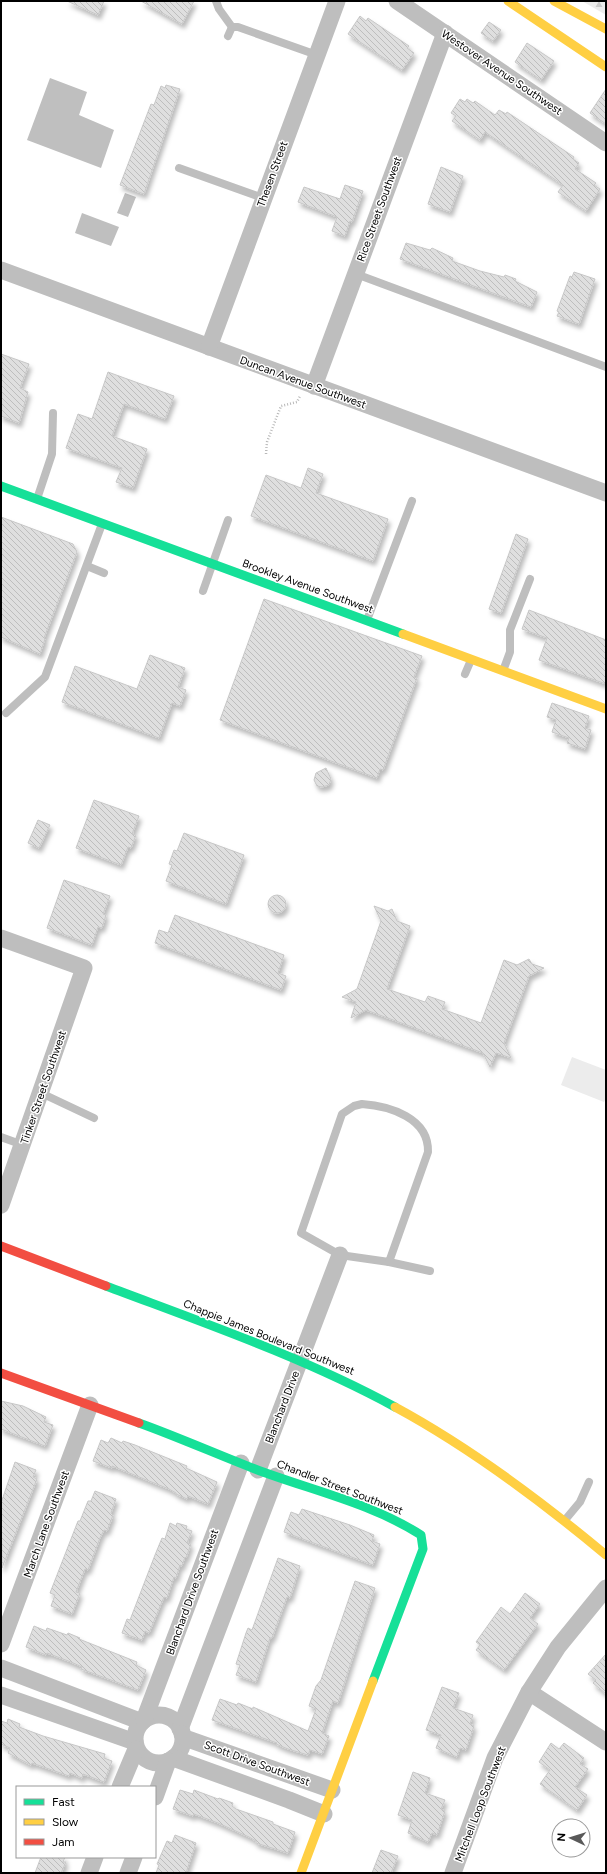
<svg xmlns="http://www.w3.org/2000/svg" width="607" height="1874" viewBox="0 0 607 1874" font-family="Figtree,sans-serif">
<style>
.forest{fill:url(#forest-firs)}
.pitch{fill:#ececec}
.water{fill:#bfbfbf}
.building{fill:url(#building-back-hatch);stroke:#c7c7c7;filter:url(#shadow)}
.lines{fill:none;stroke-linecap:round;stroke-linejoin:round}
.path{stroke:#b9b9b9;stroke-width:2.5;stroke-dasharray:1 2;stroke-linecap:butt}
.lane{stroke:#bebebe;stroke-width:8}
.street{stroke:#bebebe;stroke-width:17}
.fast{stroke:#16e098;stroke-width:9}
.slow{stroke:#ffcf43;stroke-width:9}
.jam{stroke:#f24e42;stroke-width:9}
.labels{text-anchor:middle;stroke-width:3;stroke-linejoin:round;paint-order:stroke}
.street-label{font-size:11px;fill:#000;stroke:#fff}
</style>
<defs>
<pattern id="forest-firs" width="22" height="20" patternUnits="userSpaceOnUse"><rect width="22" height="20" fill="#ececec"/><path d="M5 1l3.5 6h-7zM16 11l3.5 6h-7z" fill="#c9c9c9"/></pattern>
<pattern id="building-back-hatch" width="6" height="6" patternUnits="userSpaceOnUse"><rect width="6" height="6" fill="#dfdfdf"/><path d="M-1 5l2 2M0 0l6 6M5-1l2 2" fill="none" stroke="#bebebe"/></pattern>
<filter id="shadow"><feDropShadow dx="2.5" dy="4.5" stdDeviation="2" flood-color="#0004"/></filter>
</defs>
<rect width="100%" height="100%" fill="#fff"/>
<path class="forest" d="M582,1H606V15Z"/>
<path class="pitch" d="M572,1057L606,1070V1098L604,1102L561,1085Z"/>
<g class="water">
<path d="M50,78L87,92L79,115L114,130L101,168L27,140Z"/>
<path d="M125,193L136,197L128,217L117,213Z"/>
<path d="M82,213L119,227L111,246L75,233Z"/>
</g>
<g class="building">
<path d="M67,1H104L98,15Z"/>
<path d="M141,1H194L182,24Z"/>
<path d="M360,16L366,21L368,18L409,46L407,48L414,53L402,70L348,34Z"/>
<path d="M489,22L501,30L493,41L481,33Z"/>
<path d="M527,43L554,61L541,80L515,62Z"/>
<path d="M166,85L180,89L144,194L120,185L151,104L154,105L161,86L165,88Z"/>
<path d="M606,89V124L590,113Z"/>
<path d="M460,99L465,102L467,99L473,103L475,101L495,115L499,110L506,114L507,112L574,157L573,159L579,163L575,169L596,183L594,185L600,189L586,211L558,192L563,185L485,132L480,140L452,121L456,116L451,113Z"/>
<path d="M441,167L463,176L450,212L428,204Z"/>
<path d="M345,185L363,191L352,222L350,221L345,236L332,231L337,217L298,202L304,187L340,199Z"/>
<path d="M406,243L430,250L432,248L453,258L452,261L480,271L504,277L505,275L516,279L515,281L537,292L531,307L400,259Z"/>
<path d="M574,272L595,279L579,324L557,316L559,312L557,311L570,276L572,277Z"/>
<path d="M1,354L29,364L20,388L28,392L19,423L1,416Z"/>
<path d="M108,372L174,396L165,419L124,404L112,436L147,449L133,488L116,482L122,468L66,448L78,414L92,419Z"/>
<path d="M308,468L323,474L316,493L388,519L373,561L251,516L266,475L301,488Z"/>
<path d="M1,517L73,544L77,552L44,638L45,639L40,654L1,637Z"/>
<path d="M516,534L528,539L501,613L489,609Z"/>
<path d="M264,599L422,656L414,677L417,678L415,683L383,770L380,769L377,778L220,720Z"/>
<path d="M529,610L606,640V684L539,660L547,638L522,629Z"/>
<path d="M150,655L185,668L178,687L186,690L180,706L172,703L159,738L62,702L75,666L137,689Z"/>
<path d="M552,703L589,716L585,728L591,730L585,749L567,743L569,738L552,732L556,720L547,717Z"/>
<path d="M326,768L331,779L329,785L322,787L317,786L314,780L316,773Z"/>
<path d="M94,800L139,816L132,834L136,835L131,848L128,847L121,865L76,848Z"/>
<path d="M38,820L50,825L39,848L28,843Z"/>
<path d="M184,833L244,855L226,904L166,881L172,865L169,864L174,850L177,851Z"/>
<path d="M64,880L110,896L103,914L106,915L102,928L98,927L92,945L47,928Z"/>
<circle cx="277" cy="904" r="9"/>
<path d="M374,906L388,911L392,909L397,921L410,926L387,989L425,1002L428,996L445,1002L442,1009L481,1023L504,960L517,965L529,959L532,964L544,968L529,976L504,1043L511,1058L496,1053L490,1067L483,1053L366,1010L351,1018L356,1002L342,997L357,989L381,921Z"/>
<path d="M175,915L284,955L278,973L286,976L281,990L155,943L159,930L168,933Z"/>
<path d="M1,1401L23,1406L46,1417L44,1422L53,1425L45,1446L1,1429Z"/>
<path d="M111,1438L122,1443L123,1441L135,1445L187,1466L186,1468L217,1482L208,1504L188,1496L187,1499L176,1494V1493L169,1489L112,1466V1468L93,1461L101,1440L108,1443Z"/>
<path d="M15,1462L36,1470L33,1477L37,1479L2,1568L1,1503Z"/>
<path d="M95,1491L116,1499L111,1513L113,1515L107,1531L104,1530L100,1538L88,1570L85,1569L76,1592L80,1593L72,1614L51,1606L55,1595L50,1593L78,1521H80L88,1501H91Z"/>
<path d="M302,1509L350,1525L374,1535L372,1541L380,1544L373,1565L284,1532L291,1512L299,1515Z"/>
<path d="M170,1523L176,1526L177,1523L187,1526L186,1529L192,1531L187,1543L191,1544L186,1558L185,1557L182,1566L180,1565L176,1578L174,1577L167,1598L164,1597L149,1633L145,1631L142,1640L122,1633L127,1619L130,1620L155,1555L162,1538L165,1539Z"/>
<path d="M278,1558L300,1566L290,1598L287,1597L272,1638H270L256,1682L236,1675L240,1665L236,1664L246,1633L248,1628L252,1630Z"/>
<path d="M355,1581L375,1588L338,1703L333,1701L322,1733L329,1736L322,1754L310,1750L308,1755L288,1749L276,1744L277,1743L212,1720L220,1699L237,1705L238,1703L253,1709V1707L308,1731L316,1709L309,1706L316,1686L321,1680Z"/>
<path d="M525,1593L540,1604L530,1618L538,1624L504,1670L476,1650L480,1645L476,1642L501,1607L510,1614Z"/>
<path d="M34,1626L46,1631L47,1628L67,1635L68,1633L80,1638L79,1639L137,1662L136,1665L146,1670L138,1690L81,1669L82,1667L71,1662L47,1653L46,1655L26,1647Z"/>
<path d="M606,1654V1694L593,1683L596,1680L588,1674Z"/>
<path d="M442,1687L459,1693L453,1708L473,1715L470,1724L474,1726L466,1750L460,1748L457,1757L436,1748L441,1735L426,1730Z"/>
<path d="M8,1719L20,1724L19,1727L43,1736L105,1754L104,1758L112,1761L104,1782L83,1774L82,1778L70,1773L69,1776L32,1763L31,1765L8,1753L10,1748L1,1744V1721L7,1723Z"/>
<path d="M551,1743L559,1749L564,1743L584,1758L580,1764L588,1769L575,1787L587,1795L577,1810L540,1784L550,1770L539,1762Z"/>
<path d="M413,1772L430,1778L425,1793L445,1800L441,1809L445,1811L437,1835L432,1833L428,1842L408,1833L412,1820L398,1815Z"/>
<path d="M180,1790L193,1794L194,1790L218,1799L219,1798L233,1803L232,1806L236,1809L273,1822V1824L295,1832L288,1853L256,1843V1841L249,1837L218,1823L194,1814L193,1816L173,1809Z"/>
<path d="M175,1835L196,1843L186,1873H156L159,1865L157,1864L167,1841L172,1843Z"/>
<path d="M381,1850L398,1856L391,1873H372Z"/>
<path d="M41,1857H65L63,1862H66L61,1873H35Z"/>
</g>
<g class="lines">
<path class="path" d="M266,454L267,442L281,406L297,402L300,396"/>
<g class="lane">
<path d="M216,1L219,9L232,27"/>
<path d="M228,36L232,27H238L317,55"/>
<path d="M179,168L263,198"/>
<path d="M356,274L606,367"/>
<path d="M37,499L52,454L53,413"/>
<path d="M87,566L104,573"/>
<path d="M203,591L228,520"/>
<path d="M367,620L412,501"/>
<path d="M503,671L510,652V630L530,579"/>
<path d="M465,674L471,660"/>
<path d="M6,713L45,677L102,524"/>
<path d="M41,1093L94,1118"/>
<path d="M362,1104C390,1106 429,1118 428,1152L389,1262L340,1255L301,1233L342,1114L354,1106Z"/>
<path d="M1,1137L23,1145"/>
<path d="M389,1262L430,1271"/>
<path d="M565,1520L580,1502L589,1482"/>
</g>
<g class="street">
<path d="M397,1L606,143"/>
<path d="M1,270L606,493"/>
<path d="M209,347L337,1"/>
<path d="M314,386L445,33"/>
<path d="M1,938L84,968L1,1205"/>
<path d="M258,1470L340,1255"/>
<path d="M1,1644L90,1405"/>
<path d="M1,1668L142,1722"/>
<path d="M529,1692L606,1742"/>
<path d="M1,1695L135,1742"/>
<circle cx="159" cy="1739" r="24"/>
<path d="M144,1720L241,1463"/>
<path d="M180,1729L276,1476"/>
<path d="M182,1734L185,1738L332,1790"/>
<path d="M173,1758L289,1800L324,1814"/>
<path d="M120,1787L136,1749"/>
<path d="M155,1797L168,1761"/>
<path d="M89,1873L95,1857"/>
<path d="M128,1873L134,1857"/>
<path d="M453,1873L495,1758L529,1692L558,1647L606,1588"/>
</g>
<g class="fast">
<path d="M1,486L403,634"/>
<path d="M106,1286C204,1323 303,1357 395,1407"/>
<path d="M139,1423C178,1437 216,1454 255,1469C310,1490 371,1503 421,1535L423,1549L373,1681"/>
</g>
<g class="slow">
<path d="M508,1L606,67"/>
<path d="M554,1L606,29"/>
<path d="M403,634L606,709"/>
<path d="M395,1407C471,1448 540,1500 606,1555"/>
<path d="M301,1873L373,1681"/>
</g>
<g class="jam">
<path d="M1,1246L106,1286"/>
<path d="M1,1373L139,1423"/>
</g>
</g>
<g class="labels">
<g class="street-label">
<text transform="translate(502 72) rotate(34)" y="4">Westover Avenue Southwest</text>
<text transform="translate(272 174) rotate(-70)" y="4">Thesen Street</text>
<text transform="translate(379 209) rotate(-70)" y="4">Rice Street Southwest</text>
<text transform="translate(303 382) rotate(20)" y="4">Duncan Avenue Southwest</text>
<text transform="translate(308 586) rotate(20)" y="4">Brookley Avenue Southwest</text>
<text transform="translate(43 1087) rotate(-71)" y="4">Tinker Street Southwest</text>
<text transform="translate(269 1337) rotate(22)" y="4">Chappie James Boulevard Southwest</text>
<text transform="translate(282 1407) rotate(-69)" y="4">Blanchard Drive</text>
<text transform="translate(340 1487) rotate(21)" y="4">Chandler Street Southwest</text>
<text transform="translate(46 1524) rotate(-70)" y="4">March Lane Southwest</text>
<text transform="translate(192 1592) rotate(-70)" y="4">Blanchard Drive Southwest</text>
<text transform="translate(257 1763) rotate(20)" y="4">Scott Drive Southwest</text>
<text transform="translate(480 1804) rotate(-69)" y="4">Mitchell Loop Southwest</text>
</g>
</g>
<rect width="607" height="1874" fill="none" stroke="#000000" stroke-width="4"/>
<rect x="16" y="1786" width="140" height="72" fill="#ffffff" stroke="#999999"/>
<rect x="24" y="1799" width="20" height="6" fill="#16e098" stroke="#999999"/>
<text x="52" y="1806" font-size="12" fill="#000000">Fast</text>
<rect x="24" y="1819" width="20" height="6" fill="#ffcf43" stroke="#999999"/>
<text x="52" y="1826" font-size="12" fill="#000000">Slow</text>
<rect x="24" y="1839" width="20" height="6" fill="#f24e42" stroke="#999999"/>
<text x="52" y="1846" font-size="12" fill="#000000">Jam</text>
<g transform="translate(571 1838) rotate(274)"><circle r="19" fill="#ffffff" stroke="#999999"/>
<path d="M0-3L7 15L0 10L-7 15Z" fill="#595959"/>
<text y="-6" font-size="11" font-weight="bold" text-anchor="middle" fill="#000000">N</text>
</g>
</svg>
